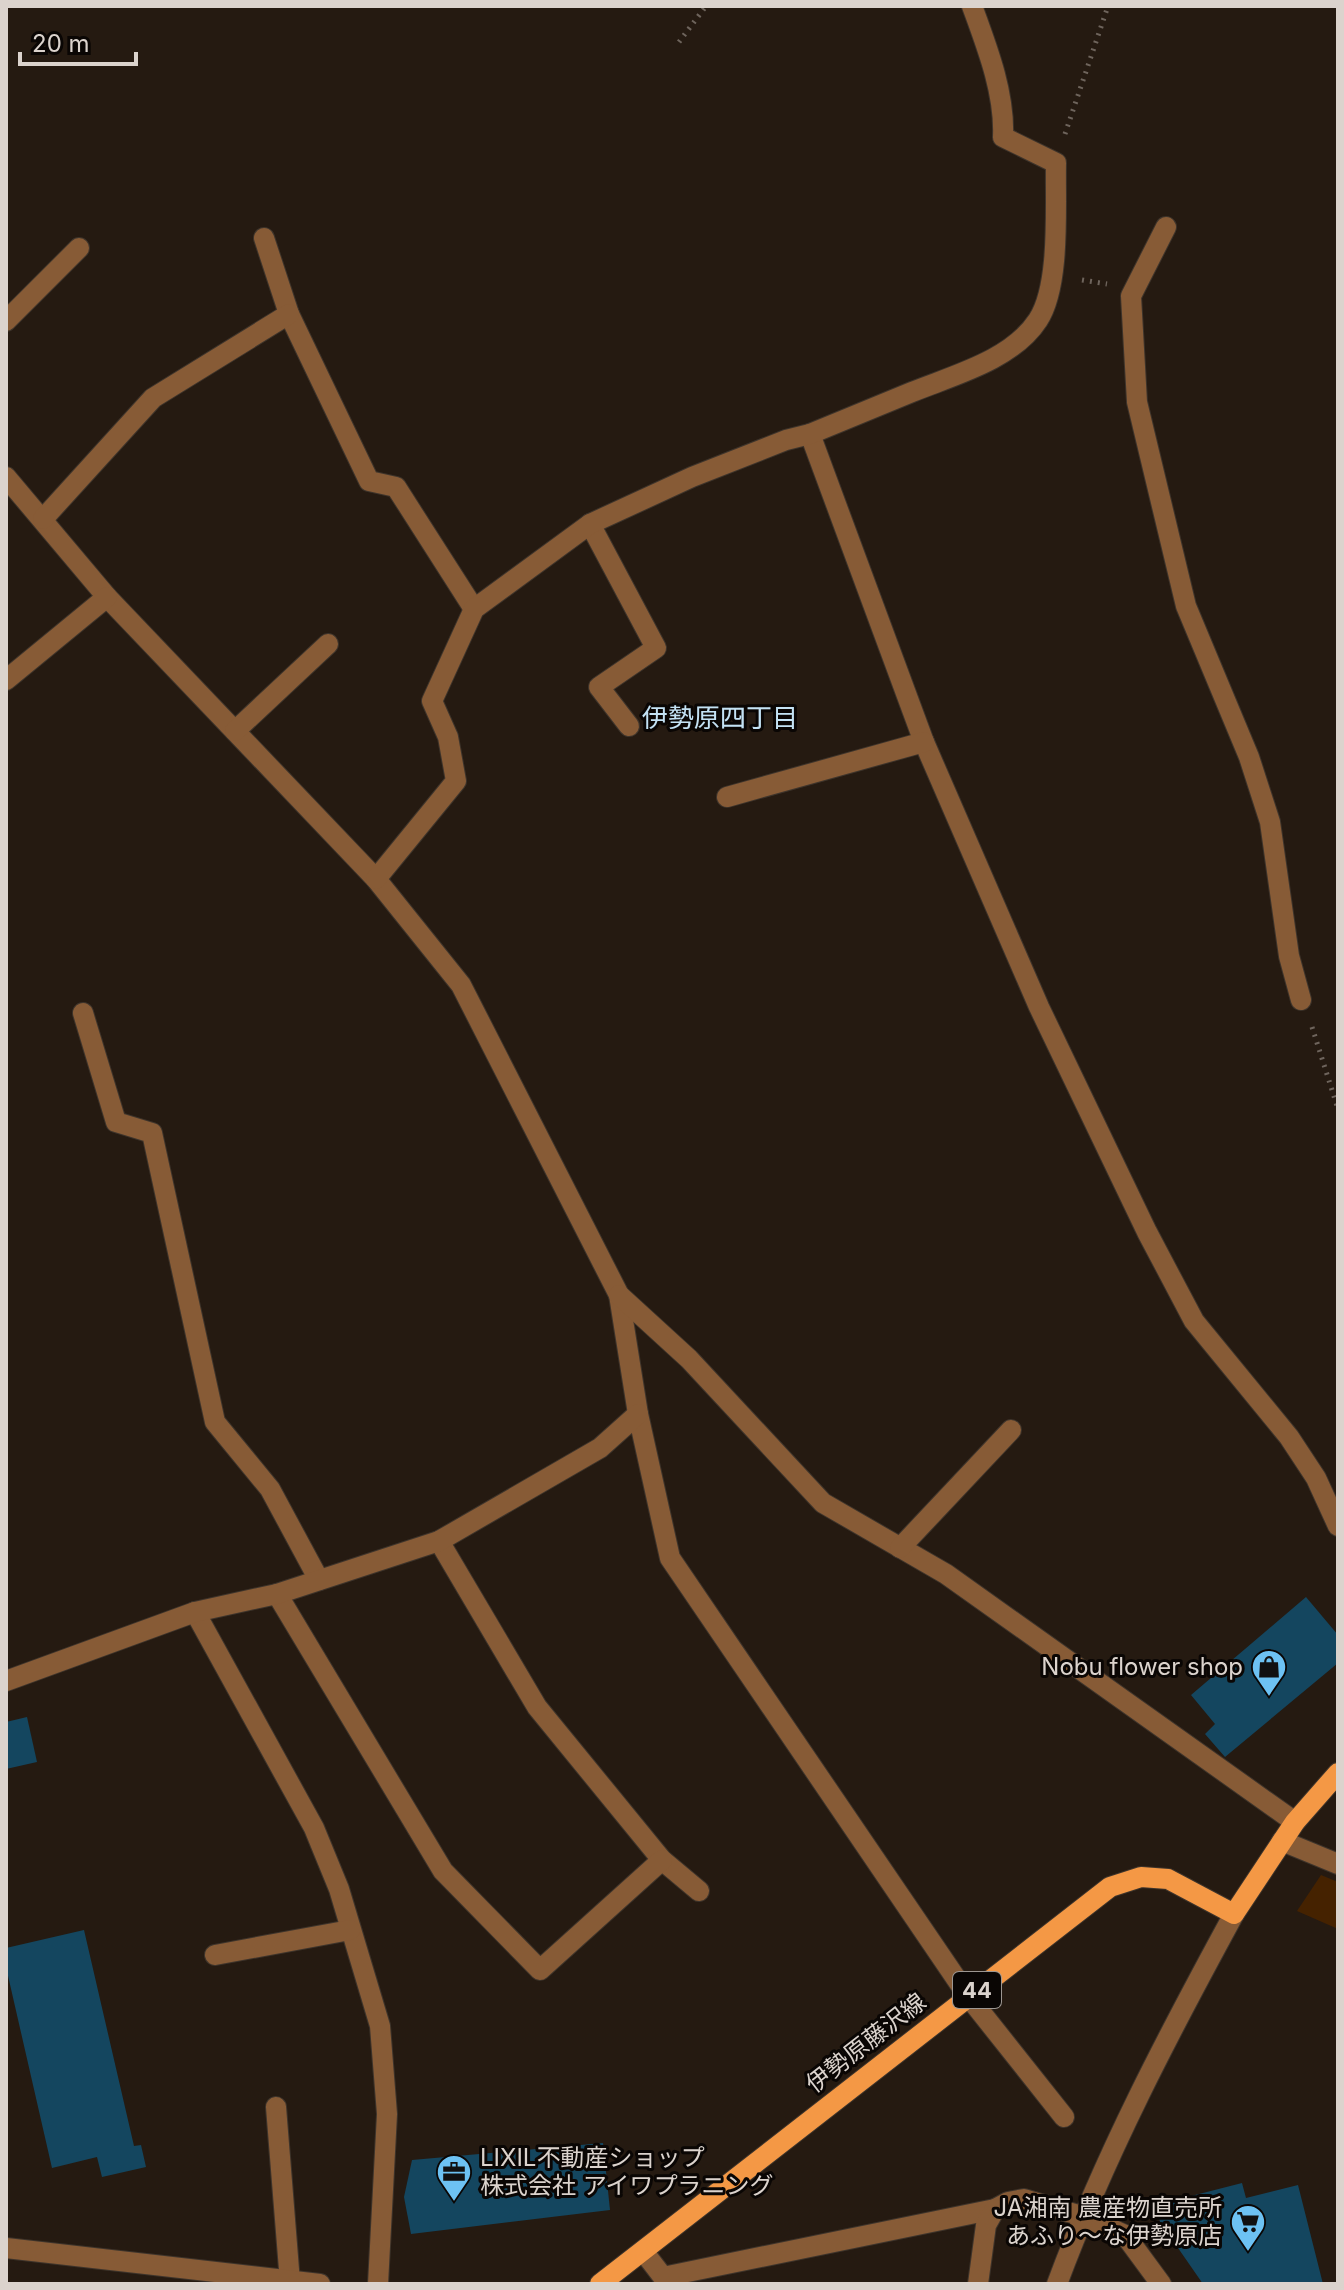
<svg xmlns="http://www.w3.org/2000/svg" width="1344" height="2290" viewBox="0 0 1344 2290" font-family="Inter,'Noto Sans JP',sans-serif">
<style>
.green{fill:#452200}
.building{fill:#14465f}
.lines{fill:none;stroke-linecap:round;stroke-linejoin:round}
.minor-casing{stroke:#3e342b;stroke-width:22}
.major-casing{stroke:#3e342b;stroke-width:22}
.path{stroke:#6e645c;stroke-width:5;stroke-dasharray:2 6;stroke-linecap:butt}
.minor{stroke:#875b36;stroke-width:20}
.major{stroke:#f49845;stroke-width:20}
.labels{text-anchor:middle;stroke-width:6;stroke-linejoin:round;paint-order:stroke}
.shield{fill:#0a0604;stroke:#9c9691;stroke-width:2}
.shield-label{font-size:22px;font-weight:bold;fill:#dbd3cd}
.poi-label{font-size:24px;fill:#dbd3cd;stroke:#0a0604;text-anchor:end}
.street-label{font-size:24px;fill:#dbd3cd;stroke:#0a0604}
.neighbourhood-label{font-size:26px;fill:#c4e2f4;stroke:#0a0604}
</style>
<rect width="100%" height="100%" fill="#251a11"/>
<path class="green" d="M1321,1875L1338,1882V1929L1297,1911Z"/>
<g class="building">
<path d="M1306,1597L1338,1635V1663L1225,1757L1205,1734L1215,1724L1191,1695Z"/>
<path d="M27,1717L37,1762L6,1769V1722Z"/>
<path d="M84,1930L134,2146L141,2145L146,2167L102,2177L97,2157L52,2168L6,1967V1948Z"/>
<path d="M603,2143L610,2210L411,2234L404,2197L412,2160Z"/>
<path d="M1242,2183L1246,2198L1298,2185L1323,2284H1203L1160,2222L1156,2205Z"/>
</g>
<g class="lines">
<defs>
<g id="minor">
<path d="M1166,227L1131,296L1137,402L1186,606L1249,757L1270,822L1289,956L1301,1000"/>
<path d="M264,238L289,314L369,481L396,487L474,609"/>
<path d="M6,321L79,248"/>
<path d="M810,434L924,742L1039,1007L1147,1232L1194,1321L1289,1437L1316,1478L1338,1526"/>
<path d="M6,477L107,597L376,879L461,985L619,1295L638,1414L670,1558L968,1996L1064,2117"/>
<path d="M43,519L153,398L289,314"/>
<path d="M590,524L656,648L599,687L629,726"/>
<path d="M6,680L107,597"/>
<path d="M235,731L328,644"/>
<path d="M727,797L924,742"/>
<path d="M376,879L456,781L448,737L432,701L474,609L590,524L692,477L786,440L810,434C844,420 878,406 912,392C954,375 1012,360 1038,320C1061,285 1055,204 1056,163L1003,137C1005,93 987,47 972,6"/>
<path d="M83,1013L116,1122L152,1133L215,1422L270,1489L319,1580"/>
<path d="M619,1295L689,1359L823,1503L946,1574L1295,1822"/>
<path d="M439,1541L537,1707L662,1860L699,1891"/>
<path d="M900,1548L1011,1430"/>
<path d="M277,1594L443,1871L540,1970L662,1860"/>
<path d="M195,1612L314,1828L339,1889L380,2026L387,2114L378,2284"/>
<path d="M6,1681L195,1612L277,1594L439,1541L600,1448L638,1414"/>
<path d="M1282,1841L1338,1864"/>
<path d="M215,1955L350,1930"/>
<path d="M276,2107L290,2282"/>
<path d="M6,2248L320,2284"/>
<path d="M643,2251L663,2277L995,2209L1008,2202L1024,2199L1082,2216L1125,2235L1161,2284"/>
<path d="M978,2284L986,2225L995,2209"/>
<path d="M1057,2284C1105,2155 1168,2035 1234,1914"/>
</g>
<path id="major" d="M600,2284L1110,1887L1141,1877L1168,1879L1234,1914L1295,1822L1338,1773"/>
</defs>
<use href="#minor" class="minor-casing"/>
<use href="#major" class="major-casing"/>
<g class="path">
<path d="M679,42L706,6"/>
<path d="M1065,134L1108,6"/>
<path d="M1082,280L1107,284"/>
<path d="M1312,1027L1338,1109"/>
</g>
<use href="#minor" class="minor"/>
<use href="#major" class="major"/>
</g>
<defs>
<symbol id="shop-pin" viewBox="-11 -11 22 30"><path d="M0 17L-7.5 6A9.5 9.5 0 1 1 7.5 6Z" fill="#6dc2f3" stroke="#0a0604"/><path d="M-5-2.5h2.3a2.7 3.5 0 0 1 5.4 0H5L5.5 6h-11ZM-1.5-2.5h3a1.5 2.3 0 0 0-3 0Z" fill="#111"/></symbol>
<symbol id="office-pin" viewBox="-11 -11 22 30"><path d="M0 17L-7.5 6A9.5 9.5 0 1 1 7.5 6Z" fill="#6dc2f3" stroke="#0a0604"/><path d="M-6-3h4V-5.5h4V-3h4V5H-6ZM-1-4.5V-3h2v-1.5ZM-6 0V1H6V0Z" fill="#111"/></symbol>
<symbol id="supermarket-pin" viewBox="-11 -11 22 30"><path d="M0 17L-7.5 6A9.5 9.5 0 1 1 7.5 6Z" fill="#6dc2f3" stroke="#0a0604"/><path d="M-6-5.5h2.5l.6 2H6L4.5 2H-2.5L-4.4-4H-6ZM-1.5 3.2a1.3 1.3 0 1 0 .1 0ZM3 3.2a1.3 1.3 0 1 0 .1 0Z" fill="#111"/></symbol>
</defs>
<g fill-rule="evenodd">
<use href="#shop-pin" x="1249" y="1647" width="40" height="54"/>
<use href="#office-pin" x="434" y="2152" width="40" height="54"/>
<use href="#supermarket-pin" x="1228" y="2202" width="40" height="54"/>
</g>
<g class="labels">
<rect class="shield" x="953" y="1972" width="48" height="36" rx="6"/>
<g class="shield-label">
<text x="977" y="1998">44</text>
</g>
<g class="poi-label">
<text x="1243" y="1675">Nobu flower shop</text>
<text x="480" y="2166" text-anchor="start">LIXIL不動産ショップ<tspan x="480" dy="28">株式会社 アイワプラニング</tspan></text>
<text x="1222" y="2216">JA湘南 農産物直売所<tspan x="1222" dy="28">あふり～な伊勢原店</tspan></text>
</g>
<g class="street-label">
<text transform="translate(866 2043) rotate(-38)" y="8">伊勢原藤沢線</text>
</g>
<g class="neighbourhood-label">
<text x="720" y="727">伊勢原四丁目</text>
</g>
</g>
<rect width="1344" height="2290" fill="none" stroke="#dbd3cd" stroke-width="16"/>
<path d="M20 52v12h116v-12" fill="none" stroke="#dbd3cd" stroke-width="4"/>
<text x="32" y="52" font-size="24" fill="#dbd3cd" stroke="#0a0604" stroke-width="6" paint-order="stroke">20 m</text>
</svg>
